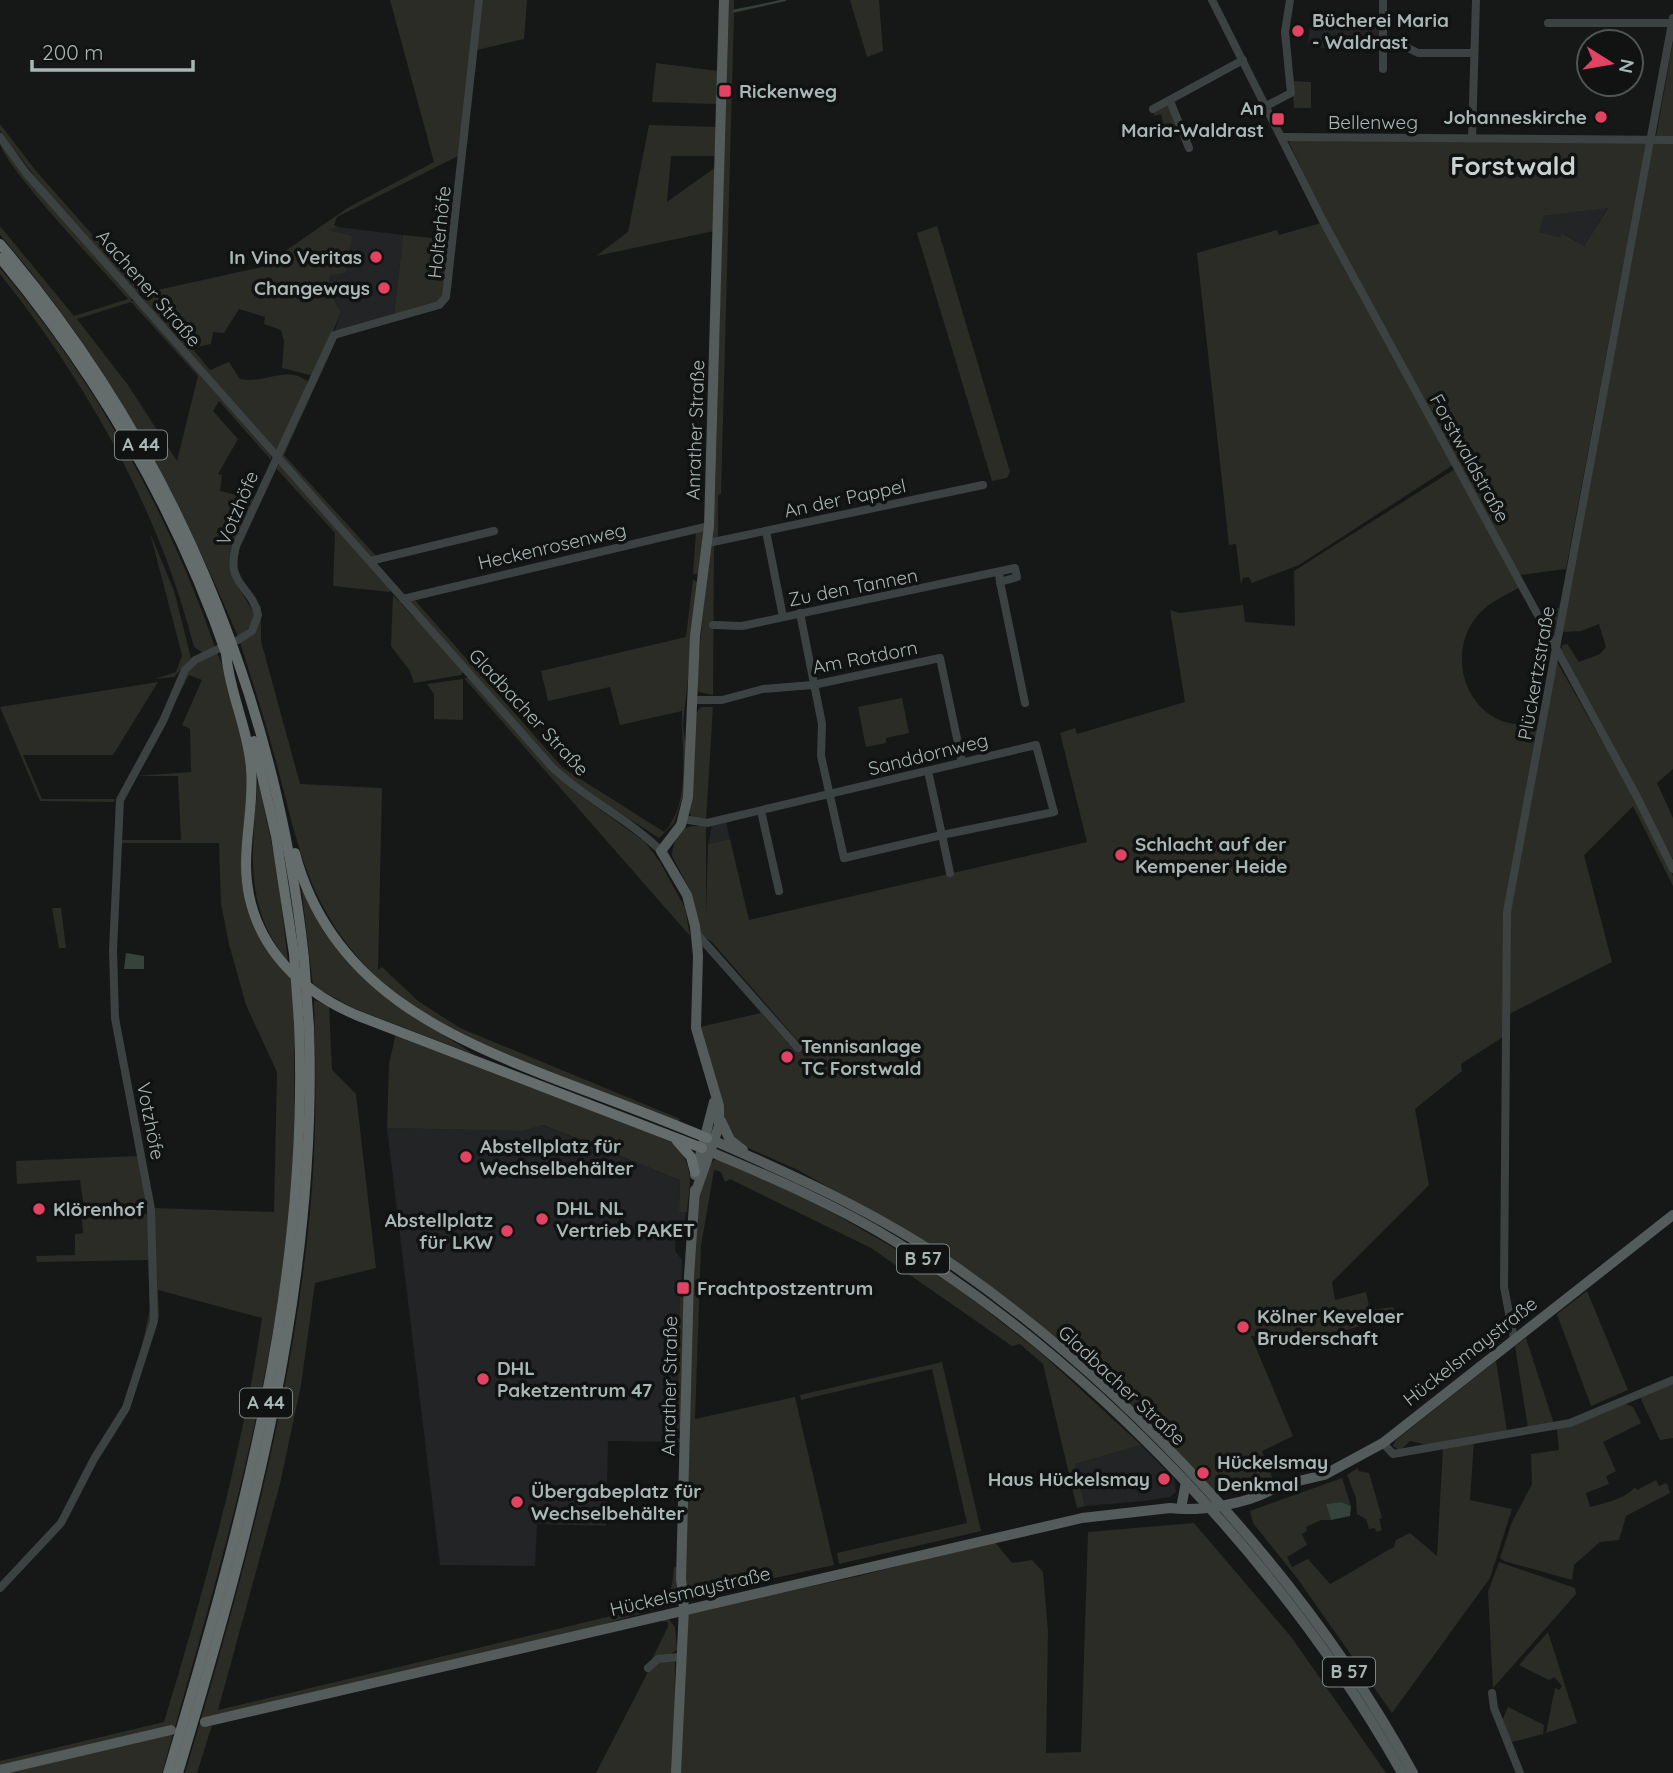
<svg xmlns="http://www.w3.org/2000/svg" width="1673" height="1773" viewBox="0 0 1673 1773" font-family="Quicksand,sans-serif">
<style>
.built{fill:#222425}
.green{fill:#2b2c25;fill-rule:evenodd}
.water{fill:#34443d}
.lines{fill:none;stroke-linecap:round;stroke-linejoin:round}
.stream{stroke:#34443d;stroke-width:2}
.minor{stroke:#3c4241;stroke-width:8}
.major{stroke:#545b5b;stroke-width:10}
.highway{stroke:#646d6c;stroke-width:10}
.highway-bridge{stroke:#646d6c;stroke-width:10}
.poi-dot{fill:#e34363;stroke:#111313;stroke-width:2.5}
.labels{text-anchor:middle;stroke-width:7;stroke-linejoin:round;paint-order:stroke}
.shield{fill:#111313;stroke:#7b8684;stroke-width:2}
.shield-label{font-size:18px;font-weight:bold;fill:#a9b7b4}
.poi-label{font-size:19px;font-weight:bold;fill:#a9b7b4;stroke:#111313;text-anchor:start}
.street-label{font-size:19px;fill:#a9b7b4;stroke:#111313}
.district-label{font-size:26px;font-weight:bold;fill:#cad3d2;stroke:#111313}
</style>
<rect width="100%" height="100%" fill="#161818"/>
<g class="built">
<path d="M1311,15L1379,22V37L1342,36L1340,53L1308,44Z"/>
<path d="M1608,207L1584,246L1563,233L1560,237L1538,232L1544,216Z"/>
<path d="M338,227L403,235L394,316L341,331L335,330L341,312L328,290L330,274L346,273L326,230Z"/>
<path d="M726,822L730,839L708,844L712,825Z"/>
<path d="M542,1125L680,1180L679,1211L686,1212L684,1228L676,1234L675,1251L682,1260L677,1442L608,1441L606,1526L537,1524L535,1566L440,1565L387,1128L523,1131Z"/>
<path d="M1141,1445L1174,1479L1176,1492L1170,1497L1144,1501L1085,1506L1075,1464Z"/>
</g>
<g class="green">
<path d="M390,0H477L460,155L337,217L334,225L338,227L328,230L352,236L346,273L330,275L328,290L341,312L315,374L310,375L282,368L284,341L281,330L264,324L265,317L239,309L224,333L213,332L211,344L192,348L210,370L229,362L240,379C262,385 287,364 308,382L309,387L280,449L276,450L144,301L146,296L135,292L43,187L0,131V124L36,171L144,293L262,267L349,207L434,162Z"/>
<path d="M481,0H527L524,39L477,50Z"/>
<path d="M728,0H734V9L791,0L734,13L721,494L718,495V538L714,541L713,695L699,692L696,685L715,492Z"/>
<path d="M850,0H879L883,51L867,57Z"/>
<path d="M1673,42V137H1656Z"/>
<path d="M656,63L718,71L717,104L652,102Z"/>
<path d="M1292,81L1311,82V108H1294Z"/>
<path d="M1169,105L1184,132L1166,137L1161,114L1154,116V112Z"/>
<path d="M649,125L717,127L716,156H671L667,202L716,167L714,231L596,256L628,232Z"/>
<path d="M1288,140L1646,143L1566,569L1521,575L1516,571L1326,222ZM1608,208L1584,246L1562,233L1560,237L1539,232L1544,216Z"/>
<path d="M0,142L132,297L131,301H135L271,456V460L219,401L213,411L238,439L218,474L222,475L220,491L253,499L230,563L233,579L254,613L253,624L238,637C175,487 106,359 0,235V226L74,316L128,299C108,275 0,163 0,142ZM131,302L198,376L177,461L128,385L77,319Z"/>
<path d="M1654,143H1673V769L1657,783L1673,818V859L1560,651L1563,645L1567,644L1579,662L1600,654L1606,647L1599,624L1581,631L1562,632Z"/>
<path d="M1321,223L1453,465L1299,565L1252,583L1249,577L1243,578L1241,585L1236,544L1229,545L1197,253L1277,230L1279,235Z"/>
<path d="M937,226L1010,472L1007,478L992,481L917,233Z"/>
<path d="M403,235L451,240L447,286L441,301L394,316Z"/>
<path d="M0,268C94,380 167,509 215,647L203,653L194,647C159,510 88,384 0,274Z"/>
<path d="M338,336L284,455L377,557L371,558L280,456Z"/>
<path d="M280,464L390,589V592L333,586L335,533L276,468Z"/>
<path d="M1455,469L1520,587C1508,594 1493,600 1483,610C1448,641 1458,704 1502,721C1513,725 1528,725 1539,726L1506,905L1503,1037L1461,1064L1462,1071L1415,1109L1429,1185L1332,1282L1335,1300L1366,1292L1370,1310L1393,1307L1396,1316L1332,1334L1258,1344L1254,1336H1251L1293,1436L1262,1451L1273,1480H1280L1217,1491L1210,1489L1094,1374L923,1241L798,1170L744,1146L727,1132L717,1083L708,1063L699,1027L702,946L794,1050L799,1047L798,1041L712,942L699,933L692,894L672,856C674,834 685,822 706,827V916L708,844L730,839L749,920L1087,842L1060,733L1075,728L1077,734L1185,702L1170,610L1180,613L1243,605L1245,622L1295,626L1294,571ZM703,948H704L761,1013L700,1027Z"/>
<path d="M272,473L241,542L236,565L245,586L261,607V641L300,784L382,788L378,970L382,967L418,1001L460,1028L680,1119L678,1123C540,1069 373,1033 311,881C296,844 288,807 278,769C267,726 253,684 240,642C286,611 235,598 234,564C234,538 260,497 272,473Z"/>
<path d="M703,529L705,533L700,574H693L696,531Z"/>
<path d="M150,533L174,591L191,658L174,677L155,679L176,672L182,655Z"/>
<path d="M693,579L698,583L683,724L687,759L683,796L674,823L659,838L580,787L561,771L409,601L412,597L563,768L664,832C692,803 681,748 682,711L620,725L610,687L548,701L541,671L686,637Z"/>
<path d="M393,595L464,671L461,675L414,683L410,671L391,646Z"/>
<path d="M1559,608V609L1554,635L1540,609Z"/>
<path d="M217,652C231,690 249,729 249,769C250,808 237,846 243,885C247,913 257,936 274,959C278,964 287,970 290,976C296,989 294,1045 294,1062C301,1307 227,1541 162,1773H0L170,1732L171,1728L0,1767V1761L164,1722C204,1590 242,1455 262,1318L158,1290L159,1317L123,1420L89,1473L60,1529L0,1591L65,1519L96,1459L126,1411L156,1321L154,1212L117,1007L154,1208L274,1212L277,1072L246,1005L229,944L221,904L219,843H120V840H181L178,776H136L191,772L190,729L182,725L202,680L189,675L167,717C177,687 185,665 217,652Z"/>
<path d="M1557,662L1637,803L1673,876V886L1633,806L1584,855L1612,962L1509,1014L1510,915Z"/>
<path d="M464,678H470L573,790L645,842L660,862L685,908L690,936Z"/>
<path d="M463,679V720L434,719V694L427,684Z"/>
<path d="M158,682L113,755H23L42,799H115L162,715L114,801L113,906L114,802L40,801L0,707Z"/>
<path d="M902,698L909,733L886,738V743L866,747L858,707Z"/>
<path d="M701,707H713L706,820L692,817L689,812L696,713Z"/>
<path d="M258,779L278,875L288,962C241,903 253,848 258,779Z"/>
<path d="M300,876L315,909L398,1006L475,1055L353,1008L313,986Z"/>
<path d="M52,908H61L66,948H59Z"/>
<path d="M314,1000L329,1006L332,1070L356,1094L376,1268L315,1283L301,1385L280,1484L218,1710L653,1606C673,1597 672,1586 674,1567H677L681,1442H677V1438L681,1440L679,1569L673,1604L580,1631L667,1617L675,1627L677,1650L647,1669L668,1627V1622L660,1621L212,1725L197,1773H185C239,1592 290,1410 309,1222C317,1148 316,1074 314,1000Z"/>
<path d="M396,1033L674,1143C695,1168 690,1181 687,1212H679L680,1180L543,1125L523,1131L387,1128L389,1064Z"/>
<path d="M115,1040L118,1043L148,1200L146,1204L84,1207L80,1180L17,1184L16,1161L138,1156Z"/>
<path d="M716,1159L816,1203L941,1275L1041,1353L1141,1445L1075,1464L1085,1506L1077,1508L1043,1364L1020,1344L1012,1346L871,1248L730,1179L725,1182L721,1172L714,1170L701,1246L695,1419L795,1397L834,1565L693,1596V1601L685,1588L693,1264C694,1239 694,1173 716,1159Z"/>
<path d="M147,1214L154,1307L138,1365L150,1308L148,1260L37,1262L36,1256L75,1255V1234L83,1233L82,1218Z"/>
<path d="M1587,1291L1628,1390L1591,1406L1557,1314Z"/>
<path d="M680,1297H685L683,1430L677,1431Z"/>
<path d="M1526,1338L1554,1424L1528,1428L1515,1346Z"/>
<path d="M1496,1361L1507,1431L1428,1445L1410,1441L1400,1450L1393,1446L1396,1440Z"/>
<path d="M942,1362L981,1531L839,1564L837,1553L967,1523L932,1369L801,1400L800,1395Z"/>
<path d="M1673,1383V1438L1660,1440L1640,1397Z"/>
<path d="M1624,1403L1633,1407L1641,1423L1603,1442L1616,1471L1606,1476L1609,1484L1586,1493L1590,1507C1605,1503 1625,1499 1635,1487L1637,1490L1656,1480L1659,1486L1667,1483L1670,1493L1626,1516L1619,1540L1600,1542L1574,1565L1572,1580L1504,1561L1500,1558L1512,1522L1532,1484L1531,1454L1559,1450L1557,1429Z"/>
<path d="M1474,1441L1470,1500L1512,1509L1490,1578L1392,1713L1297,1578L1253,1523L1250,1511L1342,1478L1351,1506L1341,1502L1326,1504L1331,1520H1321L1306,1527L1307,1531L1302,1534L1307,1545L1287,1557L1292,1567L1308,1559L1330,1584C1353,1572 1371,1559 1394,1547L1396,1540L1410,1533L1437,1556L1443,1447Z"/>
<path d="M1358,1468V1471L1369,1473L1382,1518L1379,1519L1382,1530L1376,1532L1375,1528L1369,1529L1366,1519L1357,1514L1356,1498L1347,1475Z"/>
<path d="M1194,1523L1292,1638L1386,1773H679L687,1615L692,1612L859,1576L994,1541L1012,1563L1032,1560L1043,1572L1048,1631L1046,1753L1081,1752L1088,1532Z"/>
<path d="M1499,1562L1575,1588L1576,1594L1493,1688L1488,1592Z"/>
<path d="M1548,1632L1577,1723L1546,1733L1555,1688L1559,1690L1562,1686L1554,1677L1549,1680L1519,1665Z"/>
<path d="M675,1661L674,1773H596L649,1670L657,1662Z"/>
<path d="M1508,1707L1544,1725L1543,1734L1512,1742L1502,1721Z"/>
</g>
<g class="water">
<path d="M126,953L144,956V969H124Z"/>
<path d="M1341,1502L1351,1506L1350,1516L1331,1520L1326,1504Z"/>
</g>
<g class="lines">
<path class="stream" d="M734,11L785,0"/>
<g class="minor">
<path d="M1212,0L1323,221L1636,795L1673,869"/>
<path d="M1383,0V69"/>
<path d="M1548,23H1672"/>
<path d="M1382,45L1406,47L1418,53H1474"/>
<path d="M1170,101L1189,148"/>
<path d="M1266,106L1291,93L1285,32L1290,0"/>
<path d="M1153,109L1243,60"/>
<path d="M0,137L26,173L552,767C585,799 628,818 661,851"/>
<path d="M1283,137L1673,140"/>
<path d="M1472,138L1476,0"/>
<path d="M766,531L783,617"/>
<path d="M713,542L983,485"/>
<path d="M370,561L494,531"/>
<path d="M1000,582L1025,703"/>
<path d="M403,599L709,526"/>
<path d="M800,613L822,724L821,756L844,858L942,835L950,873"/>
<path d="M713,625L742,626L1015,568L1017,577L1000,582L999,572"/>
<path d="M238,640L252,631L258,615C252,585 225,586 236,546L334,335L439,305L446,297L479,0"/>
<path d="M692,700H722L763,689L813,685L940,658L962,762"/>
<path d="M761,811L779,891"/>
<path d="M683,819L707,823L1036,745L1054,812L942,835L928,771"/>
<path d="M697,934L798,1048"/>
<path d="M1514,1339L1504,1287L1507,912L1673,18"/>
<path d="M1383,1443L1393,1454L1570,1423L1673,1380"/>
<path d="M0,1588L61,1523L94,1459L126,1408L154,1321L151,1209L115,1018L113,950L120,800L163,721L185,670L195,660L218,649"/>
<path d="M648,1668L658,1659L679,1657"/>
<path d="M1492,1693L1494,1708L1520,1773"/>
</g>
<g class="major">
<path d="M721,1121L730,1140L743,1150"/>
<path d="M710,1139C793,1175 875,1212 950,1263C1130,1387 1308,1581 1413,1773"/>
<path d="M706,1150C771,1177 836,1205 896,1242C1098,1367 1285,1566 1402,1773"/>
<path d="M695,1175L714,1102"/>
<path d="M695,1194L719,1126V1106L696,1028L698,956L695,926L687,895L661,851L681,825L688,797L695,636L709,526L724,0"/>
<path d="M1269,1488L1324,1475L1383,1443L1673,1215"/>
<path d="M1182,1503L1186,1482"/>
<path d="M205,1722L1082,1518L1170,1508C1200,1512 1248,1504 1275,1488"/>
<path d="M0,1770L171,1730"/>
<path d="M676,1773L684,1608L681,1579L689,1276L695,1190"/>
</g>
<g class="highway">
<path d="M0,244C172,446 276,695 304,958"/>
<path d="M0,258C99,377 178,513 228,659"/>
<path d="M226,653C229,692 248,728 251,768C254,800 246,832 246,864C246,936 293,988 356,1015L702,1148"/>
<path d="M254,741L276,836L294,954"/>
<path d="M295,853C330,987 446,1037 563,1082C611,1100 659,1118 707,1138"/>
<path d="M677,1141L691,1157L695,1172"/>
<path d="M168,1773C241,1529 310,1281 299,1023"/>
<path d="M178,1773C251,1530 318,1284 309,1028"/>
</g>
<g class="highway-bridge">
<path d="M294,954L299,1023"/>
<path d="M304,958L309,1028"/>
</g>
</g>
<g class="poi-dot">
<circle cx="1298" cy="31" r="7"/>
<rect x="718" y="84" width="14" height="14" rx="3.5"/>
<circle cx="1601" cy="117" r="7"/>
<rect x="1271" y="112" width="14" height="14" rx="3.5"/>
<circle cx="376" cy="257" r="7"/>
<circle cx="384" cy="288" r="7"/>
<circle cx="1121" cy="855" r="7"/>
<circle cx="787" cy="1057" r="7"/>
<circle cx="466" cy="1157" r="7"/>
<circle cx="39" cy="1209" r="7"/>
<circle cx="542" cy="1219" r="7"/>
<circle cx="507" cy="1231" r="7"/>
<rect x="676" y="1281" width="14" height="14" rx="3.5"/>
<circle cx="1243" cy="1327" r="7"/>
<circle cx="483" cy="1379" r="7"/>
<circle cx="1203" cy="1473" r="7"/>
<circle cx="1164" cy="1479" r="7"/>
<circle cx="517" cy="1502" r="7"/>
</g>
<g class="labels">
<g class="shield">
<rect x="115" y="430.5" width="52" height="29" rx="5"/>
<rect x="897" y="1244.5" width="52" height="29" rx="5"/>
<rect x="240" y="1388.5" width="52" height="29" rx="5"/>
<rect x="1323" y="1657.5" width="52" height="29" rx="5"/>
</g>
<g class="shield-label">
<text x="141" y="451">A 44</text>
<text x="923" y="1265">B 57</text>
<text x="266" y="1409">A 44</text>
<text x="1349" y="1678">B 57</text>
</g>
<g class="poi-label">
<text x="1312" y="27">Bücherei Maria<tspan x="1312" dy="22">- Waldrast</tspan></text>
<text x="739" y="98">Rickenweg</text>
<text x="1264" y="115" text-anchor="end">An<tspan x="1264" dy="22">Maria-Waldrast</tspan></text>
<text x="1587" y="124" text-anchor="end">Johanneskirche</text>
<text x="362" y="264" text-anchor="end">In Vino Veritas</text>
<text x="370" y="295" text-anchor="end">Changeways</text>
<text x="1135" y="851">Schlacht auf der<tspan x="1135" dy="22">Kempener Heide</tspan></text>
<text x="801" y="1053">Tennisanlage<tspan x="801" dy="22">TC Forstwald</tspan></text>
<text x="480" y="1153">Abstellplatz für<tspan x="480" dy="22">Wechselbehälter</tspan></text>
<text x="556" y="1215">DHL NL<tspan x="556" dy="22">Vertrieb PAKET</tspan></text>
<text x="53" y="1216">Klörenhof</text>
<text x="493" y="1227" text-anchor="end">Abstellplatz<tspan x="493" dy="22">für LKW</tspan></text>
<text x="697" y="1295">Frachtpostzentrum</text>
<text x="1257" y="1323">Kölner Kevelaer<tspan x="1257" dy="22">Bruderschaft</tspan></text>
<text x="497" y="1375">DHL<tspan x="497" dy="22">Paketzentrum 47</tspan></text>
<text x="1217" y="1469">Hückelsmay<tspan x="1217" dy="22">Denkmal</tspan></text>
<text x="1150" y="1486" text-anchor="end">Haus Hückelsmay</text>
<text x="531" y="1498">Übergabeplatz für<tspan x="531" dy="22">Wechselbehälter</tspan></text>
</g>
<g class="street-label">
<text x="1373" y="129">Bellenweg</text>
<text transform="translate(439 232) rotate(-84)" y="7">Holterhöfe</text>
<text transform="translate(149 288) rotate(49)" y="7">Aachener Straße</text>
<text transform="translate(695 430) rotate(-88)" y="7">Anrather Straße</text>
<text transform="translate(1470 458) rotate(61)" y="7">Forstwaldstraße</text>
<text transform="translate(845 498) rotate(-12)" y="7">An der Pappel</text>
<text transform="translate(237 508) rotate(-67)" y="7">Votzhöfe</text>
<text transform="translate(552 546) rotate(-13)" y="7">Heckenrosenweg</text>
<text transform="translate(853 587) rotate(-11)" y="7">Zu den Tannen</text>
<text transform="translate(865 657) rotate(-11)" y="7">Am Rotdorn</text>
<text transform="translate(1536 673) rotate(-80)" y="7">Plückertzstraße</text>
<text transform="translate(529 712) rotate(47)" y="7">Gladbacher Straße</text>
<text transform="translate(928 754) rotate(-14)" y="7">Sanddornweg</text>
<text transform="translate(151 1121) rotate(79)" y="7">Votzhöfe</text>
<text transform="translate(1470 1351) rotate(-38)" y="7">Hückelsmaystraße</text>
<text transform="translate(1122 1385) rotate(43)" y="7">Gladbacher Straße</text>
<text transform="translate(669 1386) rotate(-89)" y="7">Anrather Straße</text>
<text transform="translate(690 1591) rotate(-13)" y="7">Hückelsmaystraße</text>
</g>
<g class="district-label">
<text x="1513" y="175">Forstwald</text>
</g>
</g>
<g transform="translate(1610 63) rotate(101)"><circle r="33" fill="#111313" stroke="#4e5553" stroke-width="2"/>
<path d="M0-5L12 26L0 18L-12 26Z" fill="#e34363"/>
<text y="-10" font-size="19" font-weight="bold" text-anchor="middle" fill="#a9b7b4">N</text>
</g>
<path d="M32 60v10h161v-10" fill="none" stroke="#a9b7b4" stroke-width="3.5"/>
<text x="42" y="60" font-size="21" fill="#a9b7b4" stroke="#111313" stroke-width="5" paint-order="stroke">200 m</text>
</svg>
